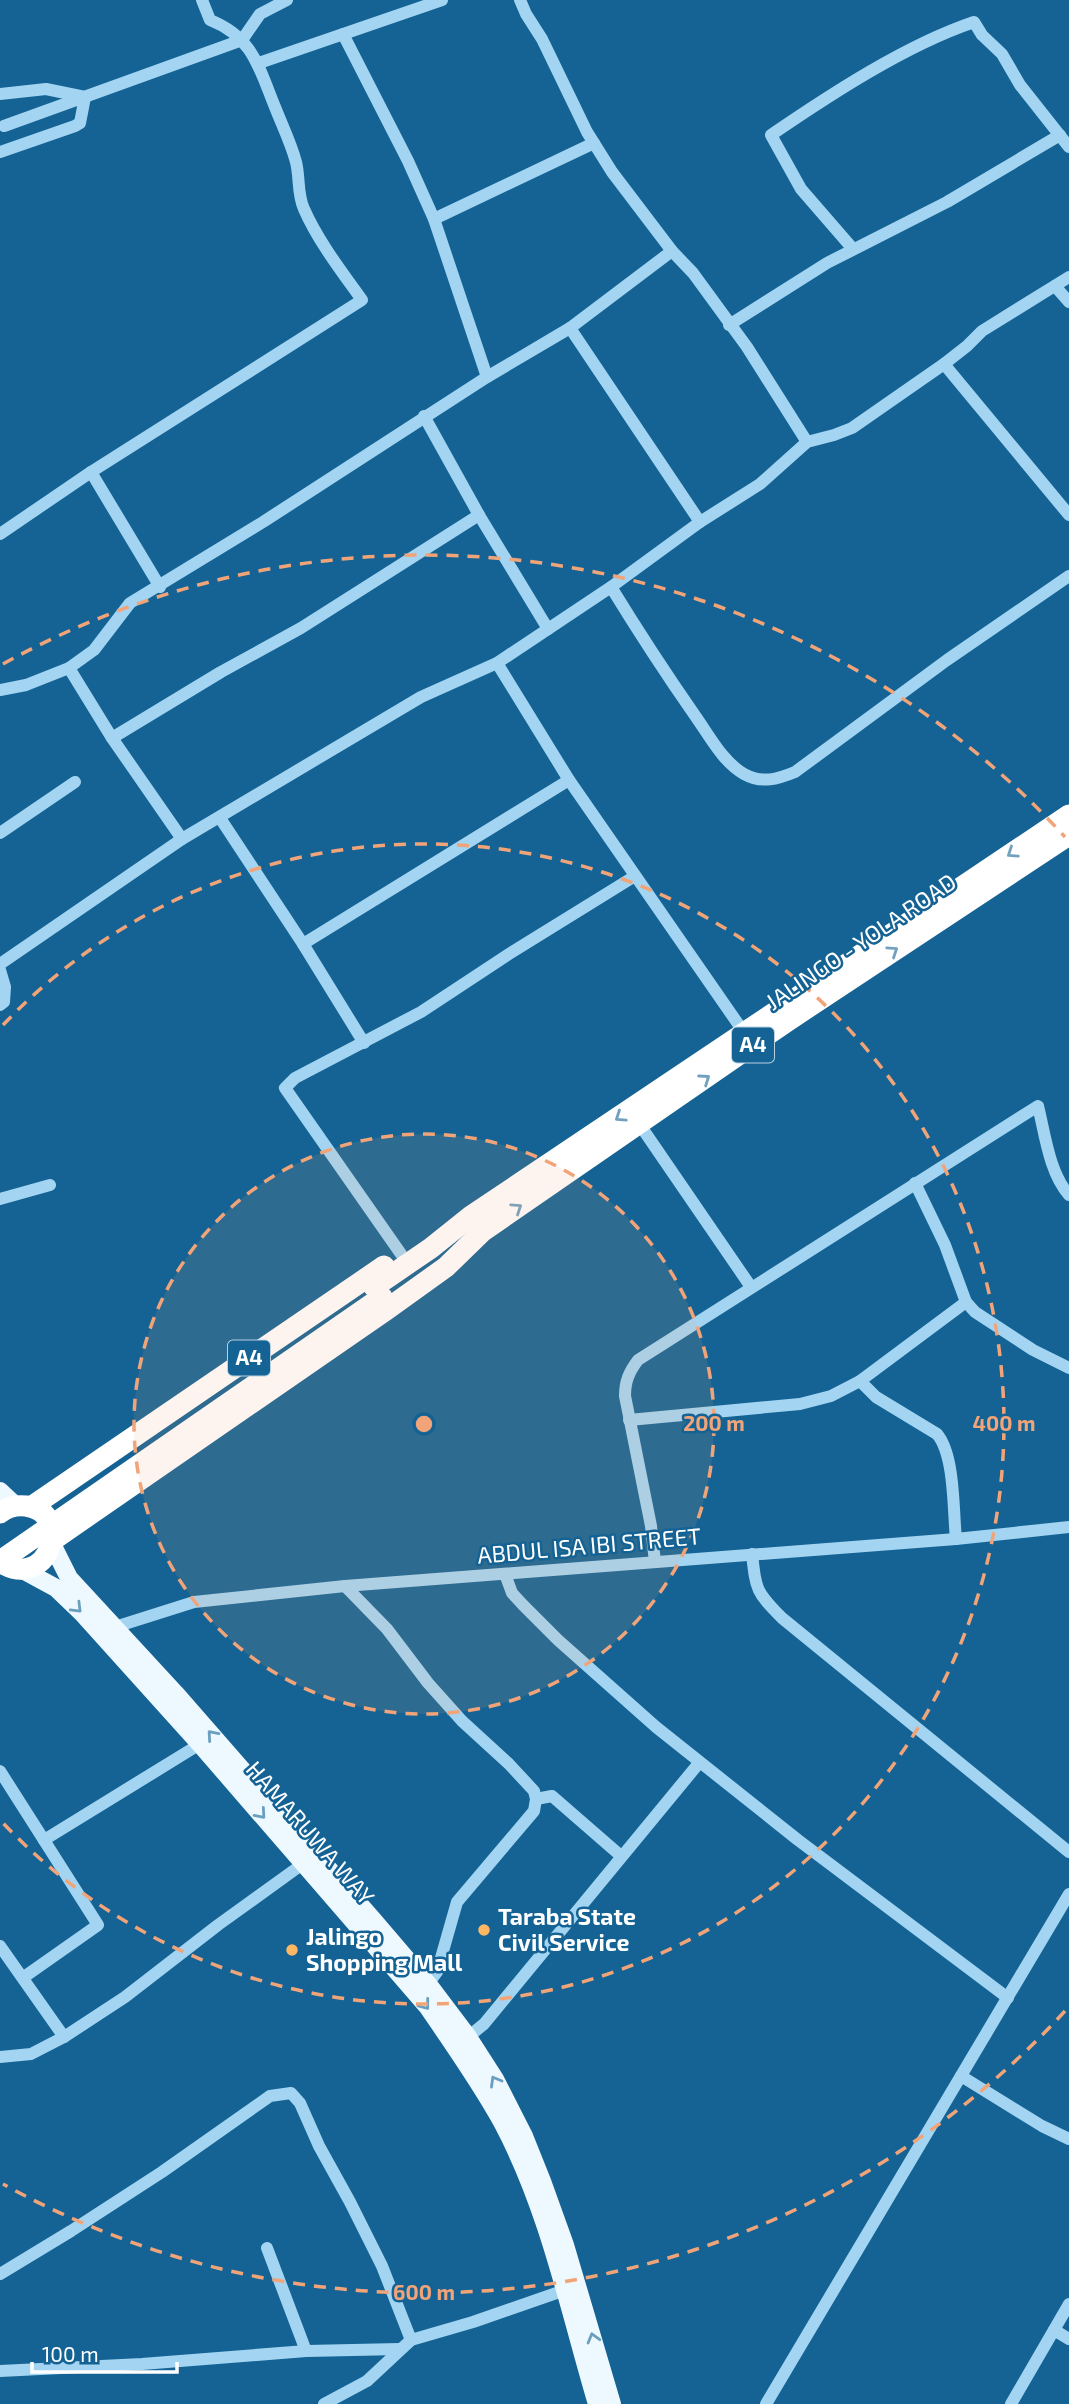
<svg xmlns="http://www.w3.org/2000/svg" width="1069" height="2404" viewBox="0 0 1069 2404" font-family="'Exo 2',sans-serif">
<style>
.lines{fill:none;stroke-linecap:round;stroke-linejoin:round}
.minor{stroke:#a3d5f2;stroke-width:12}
.major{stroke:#eef8ff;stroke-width:18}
.highway{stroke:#fff;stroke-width:21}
.highway-bridge{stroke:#fff;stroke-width:21}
.oneway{stroke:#72a1bf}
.oneway2{stroke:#6b9fbf}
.ring{fill:none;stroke:#f2a479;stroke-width:3.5;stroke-dasharray:12 9}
.poi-dot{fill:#ffb764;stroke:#146394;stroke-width:2.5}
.labels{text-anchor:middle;stroke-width:5;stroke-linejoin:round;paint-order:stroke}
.shield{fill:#146394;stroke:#b8d0df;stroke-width:2}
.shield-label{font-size:21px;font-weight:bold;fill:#fff}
.street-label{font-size:23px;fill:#fff;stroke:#146394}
.poi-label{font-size:23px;font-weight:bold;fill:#fff;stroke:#146394;text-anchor:start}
.centre{fill:#f2a479;stroke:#146394;stroke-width:3.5}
.ring-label{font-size:21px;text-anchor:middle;font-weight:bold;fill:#f2a479;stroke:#146394;stroke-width:5;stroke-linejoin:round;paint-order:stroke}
</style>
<rect width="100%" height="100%" fill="#146394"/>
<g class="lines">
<g class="minor">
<path d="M520,0L526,14L542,39L587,132L612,172L672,251L693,273L747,347L807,442"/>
<path d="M343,34L408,161L434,219L487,377"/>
<path d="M259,63L442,0"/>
<path d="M0,94L46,89L85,97L80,123L75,126L0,152"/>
<path d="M4,126L242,40L260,14L287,0"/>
<path d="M434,219L594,143"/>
<path d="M853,249L801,189L771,135C831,94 906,45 974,22L982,35L1002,54L1020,85L1069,147"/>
<path d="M1055,286L1069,302"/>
<path d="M729,325L827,263L947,202L1060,135"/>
<path d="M570,328L700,522"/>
<path d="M944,364L1069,515"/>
<path d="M424,416L479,515L548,629"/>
<path d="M91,472L160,587"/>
<path d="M0,534L91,472L362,300C342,272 318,241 304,209C297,194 300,178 296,162C291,143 282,125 275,107C259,68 253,37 210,20L202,0"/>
<path d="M611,587C638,631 666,674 696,717C710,737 723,762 744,774C762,784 778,779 795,772L947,660L1069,576"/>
<path d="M497,663L569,780L743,1031"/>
<path d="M69,668L112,738L182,839"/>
<path d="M0,690L26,685L69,668L94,650L130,603L263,522L487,377L570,328L672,251"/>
<path d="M112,738L221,672L301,628L479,515"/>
<path d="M220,818L303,944L364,1043"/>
<path d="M0,833L75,782"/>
<path d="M303,944L569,780"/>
<path d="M0,964L182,839L421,697L497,663L611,587L700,522L760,484L807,442L834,435L852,428L944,364L967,346L982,331L1069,277"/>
<path d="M0,970L5,987L4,1002L0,1005"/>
<path d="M640,1125L751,1287"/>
<path d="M915,1183L945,1245L966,1302L975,1312L1033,1350L1069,1368"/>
<path d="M0,1199L50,1185"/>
<path d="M401,1254L285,1088L295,1078L421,1012L509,954L635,876"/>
<path d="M860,1381L876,1397L937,1434C955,1455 953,1511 956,1539"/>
<path d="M629,1420L800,1404L831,1396L860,1381L966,1302"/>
<path d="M752,1554C756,1590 756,1592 782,1618L1069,1852"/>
<path d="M655,1562L651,1526L625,1396C625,1381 629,1372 638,1360L1038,1106C1045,1134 1049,1172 1069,1195"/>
<path d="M505,1574L512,1593L523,1605L558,1640L656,1727L798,1840L1008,1998"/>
<path d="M345,1586L387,1629L428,1683L462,1721L509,1764L534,1791L536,1799L534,1811L457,1902L437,1972L428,1984"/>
<path d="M115,1627L194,1602L345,1586L956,1539L1069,1527"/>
<path d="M0,1771L98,1925L24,1977"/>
<path d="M536,1799L552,1796L621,1856"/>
<path d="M44,1840L200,1744"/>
<path d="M0,1946L64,2037"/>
<path d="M468,2037L484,2024L699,1763"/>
<path d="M0,2057L31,2054L64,2037L125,1997L218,1925L304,1863"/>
<path d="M961,2076L1042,2126L1069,2139"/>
<path d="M267,2248L306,2351"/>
<path d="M0,2274L71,2231L162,2172L270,2096L291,2093L300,2103L319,2146L350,2202L382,2266L411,2340"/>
<path d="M1054,2330L1069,2339"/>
<path d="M0,2371L142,2364L306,2351L400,2349"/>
<path d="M324,2404L367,2381L411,2340L473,2322L565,2290"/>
<path d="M766,2404L1069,1894"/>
<path d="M1011,2404L1069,2304"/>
</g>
<g class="major">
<path d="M0,1491L16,1506"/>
<path d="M52,1544L69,1578L175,1693L374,1921L428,1984L468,2037L495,2079L524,2136L542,2181L565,2245L612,2404"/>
<path d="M21,1569L56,1588L82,1613L200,1744L427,2006C453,2044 480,2082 502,2122C549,2210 569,2310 597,2404"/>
</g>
<g class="highway">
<path d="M374,1287L431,1248L471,1216L1069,815"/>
<path d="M31,1507L384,1266"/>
<path d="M0,1513C7,1507 16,1505 26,1506C75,1513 48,1593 0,1562"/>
<path d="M53,1540L386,1310L446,1267L483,1231L789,1020L1069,835"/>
</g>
<path class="highway-bridge" d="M0,1561L382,1297"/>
</g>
<defs><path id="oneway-chevron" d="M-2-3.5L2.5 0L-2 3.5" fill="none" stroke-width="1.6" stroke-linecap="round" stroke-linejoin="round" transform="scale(1.75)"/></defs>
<g class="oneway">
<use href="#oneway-chevron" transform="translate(1012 853) rotate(146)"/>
<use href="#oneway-chevron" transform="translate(893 951) rotate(-34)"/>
<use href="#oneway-chevron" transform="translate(705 1079) rotate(-35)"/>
<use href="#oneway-chevron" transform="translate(620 1117) rotate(146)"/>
<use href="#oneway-chevron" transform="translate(517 1208) rotate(-34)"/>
</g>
<g class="oneway2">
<use href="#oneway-chevron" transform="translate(77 1608) rotate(45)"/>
<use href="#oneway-chevron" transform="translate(212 1735) rotate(-131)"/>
<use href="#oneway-chevron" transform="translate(261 1814) rotate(49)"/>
<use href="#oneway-chevron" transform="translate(425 2005) rotate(52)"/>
<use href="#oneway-chevron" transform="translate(495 2081) rotate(-120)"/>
<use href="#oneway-chevron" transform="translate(593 2338) rotate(-106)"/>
</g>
<circle cx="424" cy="1424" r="290" fill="#f2a479" fill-opacity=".12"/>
<g class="ring">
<circle cx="424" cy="1424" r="290"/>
<path d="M3 1025A580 580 0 1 1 3 1823"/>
<path d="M1065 2011A869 869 0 0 1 3 2184M3 664A869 869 0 0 1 1065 837"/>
</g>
<g class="poi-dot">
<circle cx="484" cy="1930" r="7"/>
<circle cx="292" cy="1950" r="7"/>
</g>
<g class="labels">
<g class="shield">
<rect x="732" y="1027.5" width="42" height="35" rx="5"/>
<rect x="228" y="1340.5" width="42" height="35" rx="5"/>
</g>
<g class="shield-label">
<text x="753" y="1052">A4</text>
<text x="249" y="1365">A4</text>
</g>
<g class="street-label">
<text transform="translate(861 942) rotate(-34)" y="8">JALINGO - YOLA ROAD</text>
<text transform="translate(589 1546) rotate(-5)" y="8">ABDUL ISA IBI STREET</text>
<text transform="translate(310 1833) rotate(49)" y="8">HAMARUWA WAY</text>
</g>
<g class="poi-label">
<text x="498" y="1925">Taraba State<tspan x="498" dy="26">Civil Service</tspan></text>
<text x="306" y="1945">Jalingo<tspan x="306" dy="26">Shopping Mall</tspan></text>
</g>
</g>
<circle cx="424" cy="1424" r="10" class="centre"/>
<g class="ring-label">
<text x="714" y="1431">200 m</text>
<text x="1004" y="1431">400 m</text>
<text x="424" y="2300">600 m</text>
</g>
<path d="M32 2362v10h145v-10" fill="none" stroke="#ffffff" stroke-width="3.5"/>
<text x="42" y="2362" font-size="21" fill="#ffffff" stroke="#146394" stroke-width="5" paint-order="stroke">100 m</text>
</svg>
